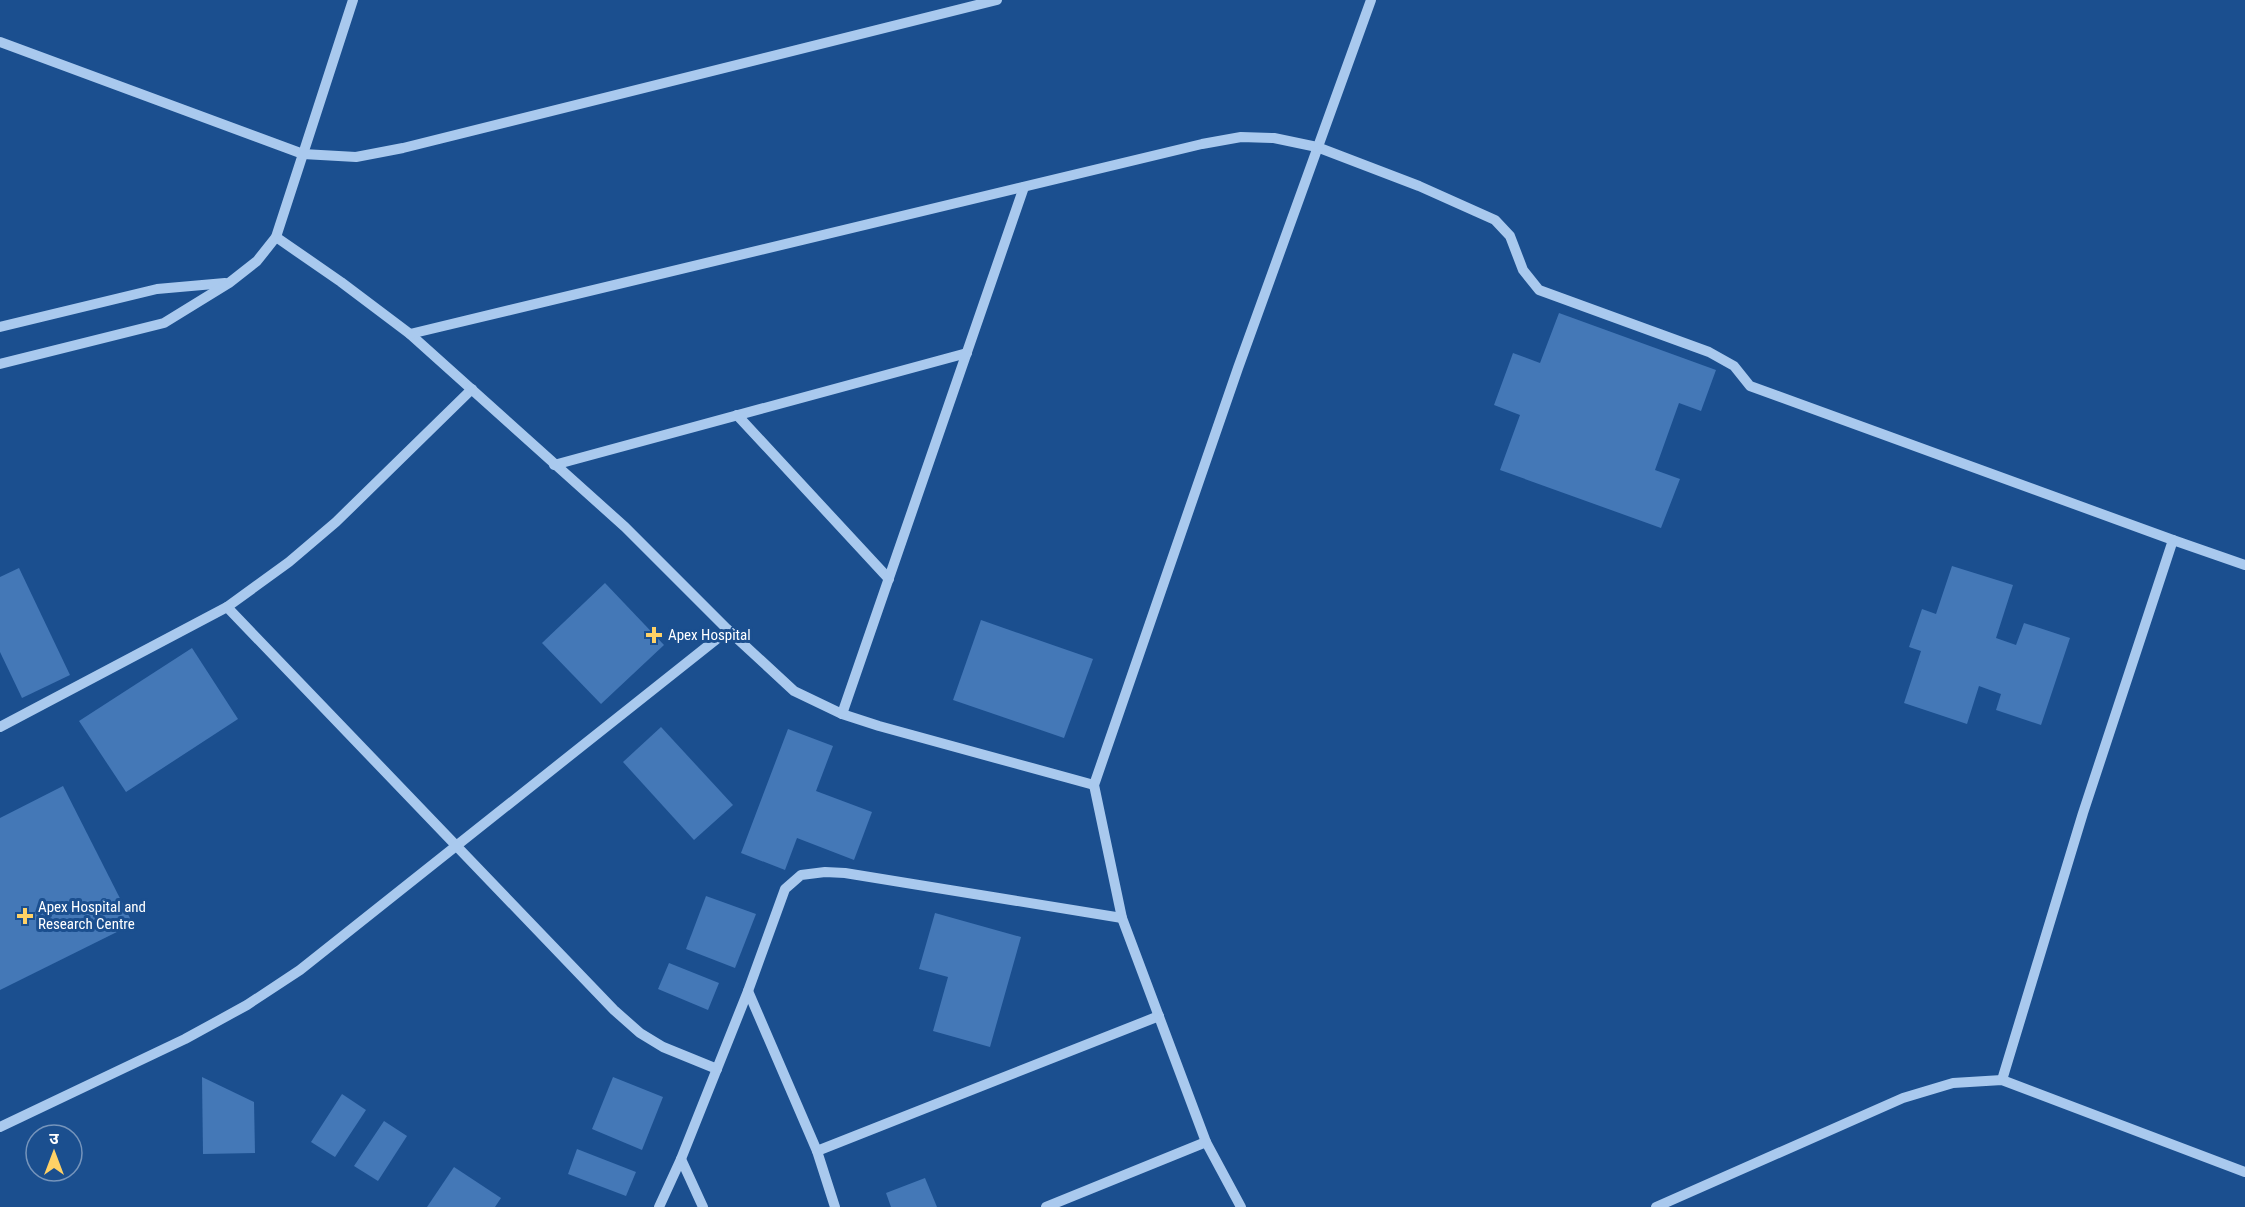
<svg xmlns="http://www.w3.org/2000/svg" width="2245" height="1207" viewBox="0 0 2245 1207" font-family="'Roboto Condensed','Noto Sans Devanagari',sans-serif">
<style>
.building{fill:#4478b7}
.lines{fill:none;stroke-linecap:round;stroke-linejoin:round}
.minor{stroke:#a9c9ee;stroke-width:10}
.poi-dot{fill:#ffd166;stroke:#1b4f8f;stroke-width:2}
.labels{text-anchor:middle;stroke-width:6;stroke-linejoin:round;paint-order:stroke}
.poi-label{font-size:15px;fill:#fff;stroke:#1b4f8f;text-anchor:start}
</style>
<rect width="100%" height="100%" fill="#1b4f8f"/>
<g class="building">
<path d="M1559,313L1716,370L1701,411L1679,403L1655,470L1680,479L1661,528L1500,470L1520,415L1494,405L1513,353L1540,363Z"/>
<path d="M1952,566L2013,585L1996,638L2016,645L2024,623L2070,638L2041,725L1996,710L2001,694L1979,686L1967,724L1904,703L1921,651L1909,647L1922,609L1936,614Z"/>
<path d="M19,568L70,675L22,698L0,652V577Z"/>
<path d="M605,583L664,645L601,704L542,643Z"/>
<path d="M981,620L1093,659L1064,738L953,700Z"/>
<path d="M192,648L238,719L126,792L79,721Z"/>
<path d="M661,727L733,805L694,840L623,762Z"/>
<path d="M788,729L833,746L816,791L872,812L854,860L797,838L785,870L741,853Z"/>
<path d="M63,786L133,924L0,990V818Z"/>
<path d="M706,896L756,914L735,968L686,949Z"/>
<path d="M935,913L1021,937L990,1047L933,1031L948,977L919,969Z"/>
<path d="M669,963L719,983L708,1010L658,989Z"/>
<path d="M202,1077L254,1102L255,1153L203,1154Z"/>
<path d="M613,1077L663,1097L642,1150L592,1129Z"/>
<path d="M342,1094L366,1110L335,1157L311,1142Z"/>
<path d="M384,1121L407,1136L378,1181L354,1166Z"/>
<path d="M577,1149L636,1172L626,1196L568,1174Z"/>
<path d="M454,1167L501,1198L495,1207H427Z"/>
<path d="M925,1178L937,1207H891L886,1193Z"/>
</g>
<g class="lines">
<g class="minor">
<path d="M0,42L303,154L353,0"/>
<path d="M276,237L341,282L410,334L625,527L728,630L794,691L842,714L879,726L1094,785"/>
<path d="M0,327L157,289L225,283"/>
<path d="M410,334L1202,144L1241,137L1274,138L1317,147L1419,186L1495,220L1510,236L1523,270L1539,290L1709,352L1734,366L1750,386L2173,540"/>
<path d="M0,364L164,323L229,283L257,261L276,237L303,154L356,157L403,148L997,0"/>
<path d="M737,415L889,579"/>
<path d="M554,465L967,353"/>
<path d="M227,607L614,1010L640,1033L663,1047L717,1069"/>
<path d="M842,714L1024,187"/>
<path d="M0,727L227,607L289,562L336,522L472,389"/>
<path d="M748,991L817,1151L835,1207"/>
<path d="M2002,1080L2083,813L2173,540L2245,565"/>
<path d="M0,1127L185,1039L247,1005L300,970L728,630"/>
<path d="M817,1151L1159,1016"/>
<path d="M681,1159L703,1207"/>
<path d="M659,1207L681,1159L748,991L785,889L801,875L825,872L845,873L1122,918"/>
<path d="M1046,1207L1206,1142"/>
<path d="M1241,1207L1206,1142L1122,918L1094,785L1238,368L1371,0"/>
<path d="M1656,1207L1903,1098L1953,1083L2002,1080L2245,1172"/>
</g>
</g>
<g class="poi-dot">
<path d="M651 626h6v6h6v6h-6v6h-6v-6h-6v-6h6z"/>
<path d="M22 907h6v6h6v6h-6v6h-6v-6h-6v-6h6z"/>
</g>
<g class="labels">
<g class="poi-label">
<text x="668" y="640">Apex Hospital</text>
<text x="38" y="912">Apex Hospital and<tspan x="38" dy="17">Research Centre</tspan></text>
</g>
</g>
<g transform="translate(54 1153)"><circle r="28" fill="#1b4f8f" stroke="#7695bc" stroke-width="1.5"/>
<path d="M0-4.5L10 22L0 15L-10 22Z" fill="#ffd166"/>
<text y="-9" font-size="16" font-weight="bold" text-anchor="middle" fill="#ffffff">उ</text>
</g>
</svg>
